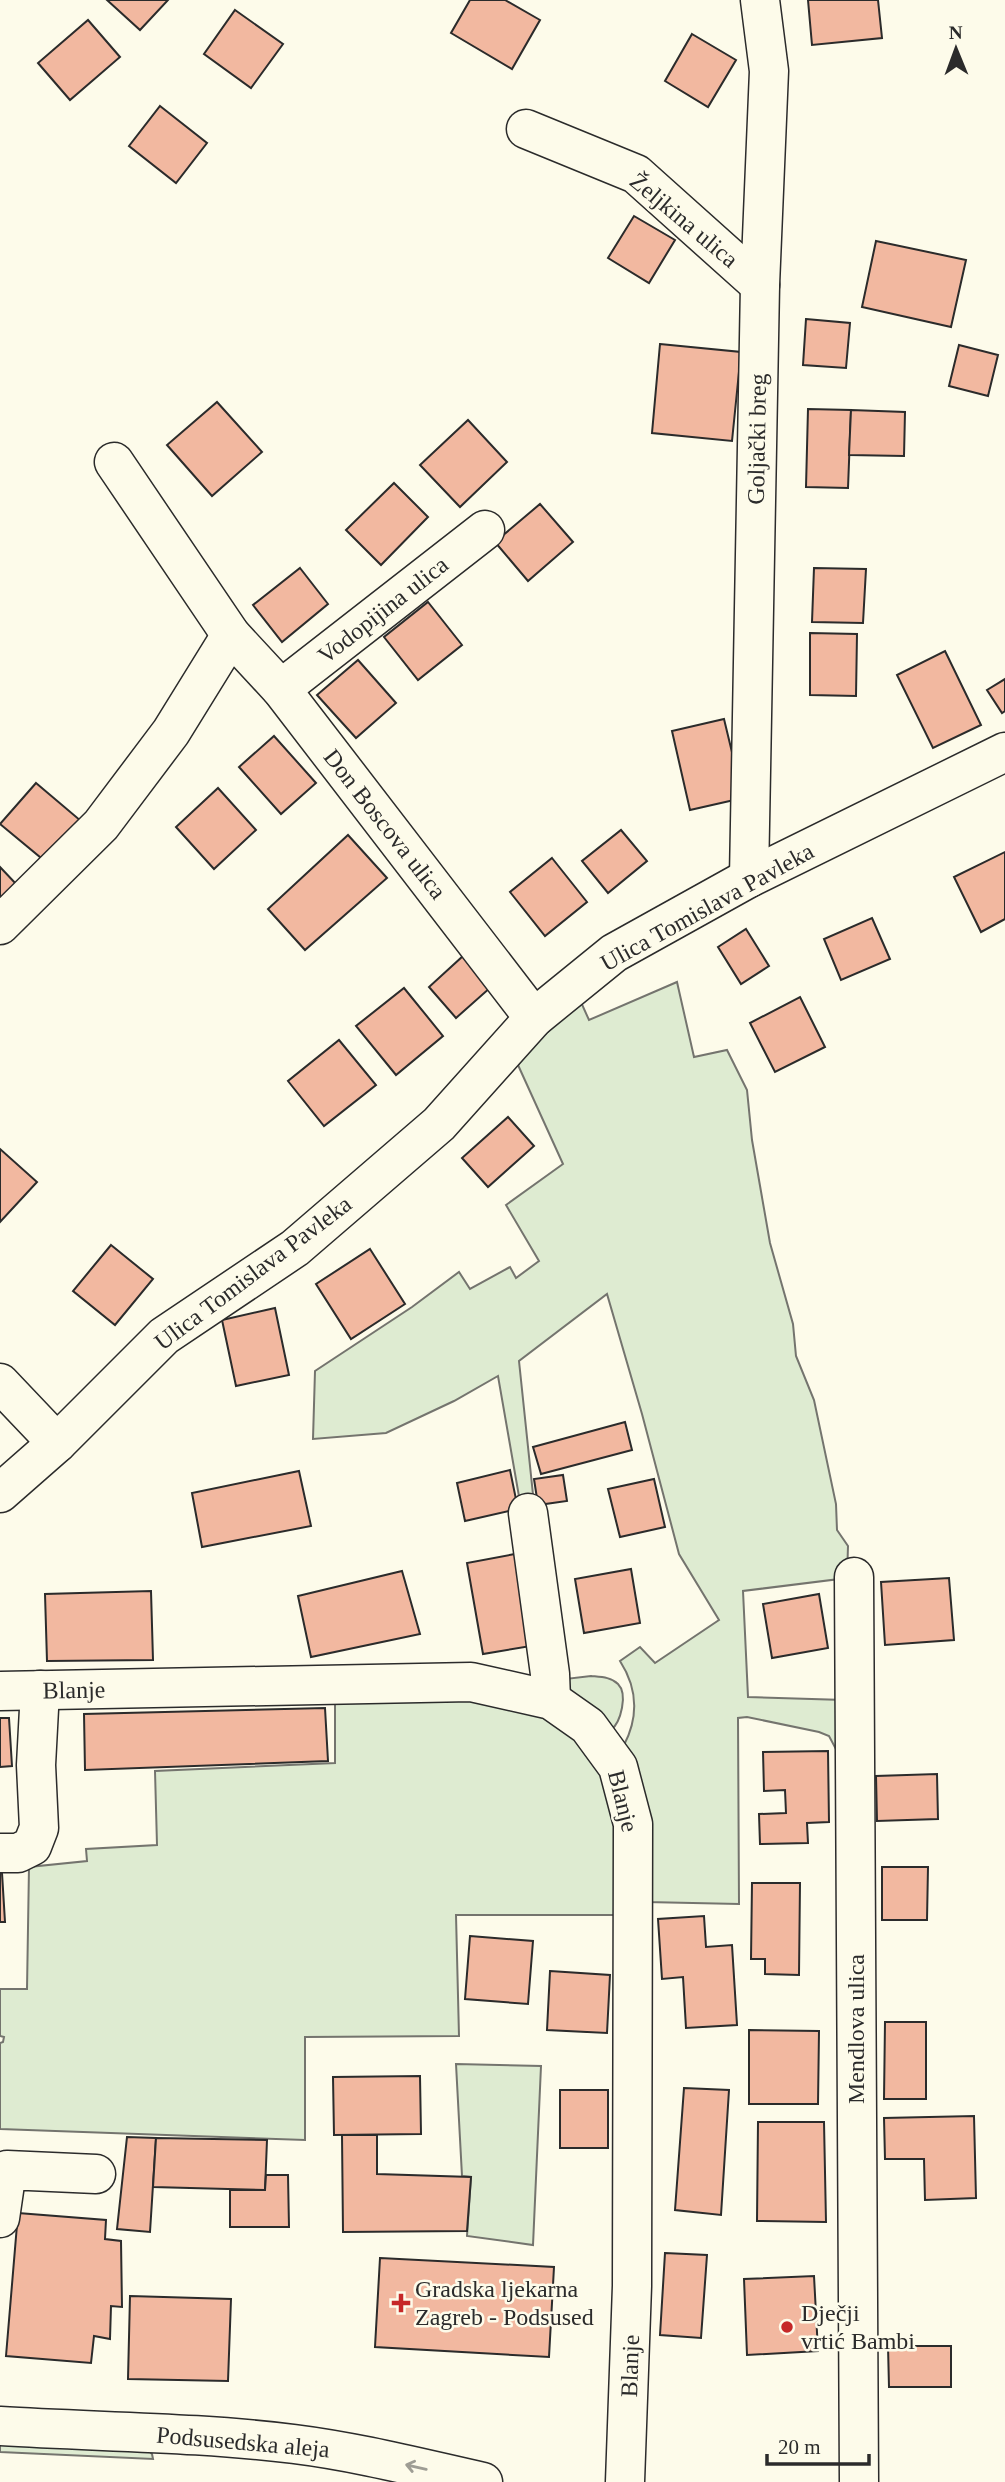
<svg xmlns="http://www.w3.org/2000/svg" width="1005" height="2482" viewBox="0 0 1005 2482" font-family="Georgia,serif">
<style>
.green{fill:#deebd1;stroke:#74746e;stroke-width:2}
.building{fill:#f2b8a0;stroke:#2b2b2b;stroke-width:2}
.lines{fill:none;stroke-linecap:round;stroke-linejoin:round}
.minor-casing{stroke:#2b2b2b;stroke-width:41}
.minor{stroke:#fdfbea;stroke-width:38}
.oneway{stroke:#9e9d94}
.poi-dot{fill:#c62828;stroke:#fdfbea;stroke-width:2.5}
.labels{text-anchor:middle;stroke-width:5;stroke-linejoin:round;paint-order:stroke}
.street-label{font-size:24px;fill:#2b2b2b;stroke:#fdfbea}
.poi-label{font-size:24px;fill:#2b2b2b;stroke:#fdfbea;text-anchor:start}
</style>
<rect width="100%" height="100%" fill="#fdfbea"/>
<g class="green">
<path d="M677,982L694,1057L727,1050L747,1090L752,1140L770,1243L793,1324L796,1356L814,1400L836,1504L837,1530L848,1546L847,1578L743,1591L748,1697L844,1700L838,1753L829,1736L819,1732L747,1717L738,1718L739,1904L646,1902L624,1745C639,1716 638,1689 620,1661L640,1647L655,1663L719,1620L679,1554L642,1414L607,1294L519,1361L534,1504L521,1508L498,1376L454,1401L386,1433L313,1439L315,1371L412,1307L459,1272L470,1289L510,1267L516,1278L539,1261L506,1205L563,1164L518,1065L540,1030L576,991L589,1020Z"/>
<path d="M591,1676C601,1677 611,1677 618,1684C628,1694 621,1722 611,1730L569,1693L565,1679Z"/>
<path d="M483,1690L567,1725L615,1789L623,1915H456L459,2036L305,2037V2140L0,2129V2043L3,2042L4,2037L0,2036V1989H27L29,1867L87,1861L86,1849L157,1845L155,1771L335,1763V1695Z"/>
<path d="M456,2064L541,2066L533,2245L467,2236L471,2177L462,2176Z"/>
<path d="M0,2442L148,2450L152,2454L153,2459L0,2452Z"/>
</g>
<g class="building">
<path d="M107,0H168L140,30Z"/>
<path d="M470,0H505L540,20L512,69L451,33Z"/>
<path d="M808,0H878L882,38L812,45Z"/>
<path d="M235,10L283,44L251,88L204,54Z"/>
<path d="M88,20L120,57L70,100L38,63Z"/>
<path d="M692,34L736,60L708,107L665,81Z"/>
<path d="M160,106L207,143L176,183L129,146Z"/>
<path d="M634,216L675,240L649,283L608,258Z"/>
<path d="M876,241L966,260L951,327L862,307Z"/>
<path d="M806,319L850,323L846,368L803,365Z"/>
<path d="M660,344L741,352L732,441L652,433Z"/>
<path d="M959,345L998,355L988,396L949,386Z"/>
<path d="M217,402L262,452L212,496L167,445Z"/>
<path d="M808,409L851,410L848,488L806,487Z"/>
<path d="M851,410L905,412L904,456L849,455Z"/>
<path d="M468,420L507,462L460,507L420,465Z"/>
<path d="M394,483L428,517L381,565L346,530Z"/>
<path d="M540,504L573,542L528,581L495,542Z"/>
<path d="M300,568L328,604L282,642L253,605Z"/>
<path d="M814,568L866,569L863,623L812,622Z"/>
<path d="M428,602L462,645L418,680L384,637Z"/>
<path d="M810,633L857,634L856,696L810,695Z"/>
<path d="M945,651L981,725L933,748L897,675Z"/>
<path d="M358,660L396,703L356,738L317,695Z"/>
<path d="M1005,679V711L1002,713L987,690Z"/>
<path d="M724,719L743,798L690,810L672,731Z"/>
<path d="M274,736L316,783L281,814L239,767Z"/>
<path d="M36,783L81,821L46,862L0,824Z"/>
<path d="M218,788L256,830L214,869L176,827Z"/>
<path d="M621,830L647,861L608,893L582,861Z"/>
<path d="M348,835L387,878L305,950L268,909Z"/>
<path d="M1005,852V919L981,932L954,877Z"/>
<path d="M552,858L587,902L545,936L510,892Z"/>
<path d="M0,867L18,886L0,903Z"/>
<path d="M872,918L890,959L841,980L824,939Z"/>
<path d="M746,929L769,966L741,984L718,947Z"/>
<path d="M463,956L491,987L456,1018L429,987Z"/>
<path d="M404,988L443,1036L396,1075L356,1026Z"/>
<path d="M800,997L825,1047L775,1072L750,1023Z"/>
<path d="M339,1040L376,1085L324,1126L288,1081Z"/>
<path d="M508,1117L534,1146L488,1187L462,1158Z"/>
<path d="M0,1149L37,1182L0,1222Z"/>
<path d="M111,1245L153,1279L115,1325L73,1291Z"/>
<path d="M370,1249L405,1304L351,1339L316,1284Z"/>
<path d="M275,1308L289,1375L236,1386L222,1320Z"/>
<path d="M625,1422L632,1450L541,1474L533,1447Z"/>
<path d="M510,1470L518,1509L465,1521L457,1483Z"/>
<path d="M299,1471L311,1526L202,1547L192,1493Z"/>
<path d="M563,1475L567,1501L538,1505L534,1479Z"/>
<path d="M654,1479L665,1527L620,1537L608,1489Z"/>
<path d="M515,1554L531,1646L483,1654L467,1563Z"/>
<path d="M631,1569L640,1623L584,1633L575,1579Z"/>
<path d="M402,1571L420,1634L311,1657L298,1596Z"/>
<path d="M949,1578L954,1640L885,1645L881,1582Z"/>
<path d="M151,1591L153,1660L47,1661L45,1594Z"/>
<path d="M819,1594L828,1648L772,1658L763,1604Z"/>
<path d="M325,1708L328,1761L85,1770L84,1714Z"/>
<path d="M0,1718H9L12,1766L0,1767Z"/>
<path d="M828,1751L829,1822L807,1823L808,1843L760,1844L759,1814L786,1813L785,1790L764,1791L763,1752Z"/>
<path d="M937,1774L938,1819L877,1821L876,1776Z"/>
<path d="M882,1867H928L927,1920H882Z"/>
<path d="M0,1873H2L5,1922H0Z"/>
<path d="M752,1883H800L799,1975L765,1974V1959H751Z"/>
<path d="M704,1916L706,1947L732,1945L737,2025L686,2028L683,1977L662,1979L658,1919Z"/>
<path d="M470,1936L533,1941L528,2004L465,1999Z"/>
<path d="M550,1971L610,1975L607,2033L547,2030Z"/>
<path d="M885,2022H926V2099H884Z"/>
<path d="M749,2030L819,2031L818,2104H749Z"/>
<path d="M420,2076L421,2134L334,2135L333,2077Z"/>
<path d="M684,2088L729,2090L721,2215L675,2210Z"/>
<rect x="560" y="2090" width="48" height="58"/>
<path d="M974,2116L976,2198L925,2200L924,2159H885L884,2118Z"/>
<path d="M758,2122H824L826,2222L757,2221Z"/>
<path d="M342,2135H377V2174L471,2177L467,2231L343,2232Z"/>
<path d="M127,2137L156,2138L150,2232L117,2229Z"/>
<path d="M156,2138L267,2140L265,2190L153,2187Z"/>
<path d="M266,2175H288L289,2227H230V2190H265Z"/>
<path d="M18,2213L106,2220L105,2239L121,2241L122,2307L111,2306L110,2339L94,2336L91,2363L6,2356Z"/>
<path d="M665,2253L707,2255L701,2338L660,2335Z"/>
<path d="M380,2258L554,2267L549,2357L375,2347Z"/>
<path d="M814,2276L818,2351L747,2355L744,2279Z"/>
<path d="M130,2296L231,2299L228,2381L128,2379Z"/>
<path d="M888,2346H951V2387H889Z"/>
</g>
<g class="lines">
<defs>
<g id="minor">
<path d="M526,129L636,174L760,285"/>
<path d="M114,462L231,635L281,689L534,1018"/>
<path d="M281,689L485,530"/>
<path d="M749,878L760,285L769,71L760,0"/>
<path d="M0,925L101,825L171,732L231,635"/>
<path d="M0,1383L57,1443"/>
<path d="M0,1493L57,1443L164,1336L295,1248L439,1124L534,1018L614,953L749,878L1005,752"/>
<path d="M528,1513L550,1674L551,1700"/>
<path d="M854,1577L859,2482"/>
<path d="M0,1691L471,1682L551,1700L588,1726L618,1767L633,1824L632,2286L625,2482"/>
<path d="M0,1853H18L32,1846L39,1828L36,1765L40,1690"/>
<path d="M0,2218L7,2170L96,2174"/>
<path d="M0,2426C98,2432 197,2432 294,2444C358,2452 420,2468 483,2482"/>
</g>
</defs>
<use href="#minor" class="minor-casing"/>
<use href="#minor" class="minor"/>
</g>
<defs><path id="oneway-shaft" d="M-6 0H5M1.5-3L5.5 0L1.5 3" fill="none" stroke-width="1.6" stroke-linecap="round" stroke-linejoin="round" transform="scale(1.75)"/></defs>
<use class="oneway" href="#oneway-shaft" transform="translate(416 2467) rotate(-167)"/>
<g class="poi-dot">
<path d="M397.5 2292.5h7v7h7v7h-7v7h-7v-7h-7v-7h7z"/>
<circle cx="787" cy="2327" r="7"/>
</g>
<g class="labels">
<g class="street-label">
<text transform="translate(684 220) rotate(40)" y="8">Željkina ulica</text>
<text transform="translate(757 439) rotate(-89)" y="8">Goljački breg</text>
<text transform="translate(383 610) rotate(-38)" y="8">Vodopijina ulica</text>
<text transform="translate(385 824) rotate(52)" y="8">Don Boscova ulica</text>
<text transform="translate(707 907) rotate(-29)" y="8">Ulica Tomislava Pavleka</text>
<text transform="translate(253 1273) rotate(-37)" y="8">Ulica Tomislava Pavleka</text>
<text transform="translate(74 1690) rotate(-1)" y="8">Blanje</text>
<text transform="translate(623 1801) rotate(76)" y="8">Blanje</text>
<text transform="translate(856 2029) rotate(-90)" y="8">Mendlova ulica</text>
<text transform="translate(630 2366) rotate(-88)" y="8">Blanje</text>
<text transform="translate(243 2442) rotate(5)" y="8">Podsusedska aleja</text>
</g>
<g class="poi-label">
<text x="415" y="2297">Gradska ljekarna<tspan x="415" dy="28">Zagreb - Podsused</tspan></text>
<text x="801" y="2321">Dječji<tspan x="801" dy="28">vrtić Bambi</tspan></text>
</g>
</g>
<g transform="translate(956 49) rotate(359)" stroke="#fdfbea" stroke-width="5" paint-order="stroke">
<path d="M0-5L12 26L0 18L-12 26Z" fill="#2b2b2b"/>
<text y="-10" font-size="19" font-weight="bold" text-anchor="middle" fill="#2b2b2b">N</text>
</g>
<path d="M767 2454v10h102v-10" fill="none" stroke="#2b2b2b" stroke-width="3.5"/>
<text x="778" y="2454" font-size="21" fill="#2b2b2b" stroke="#fdfbea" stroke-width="5" paint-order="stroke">20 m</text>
</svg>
